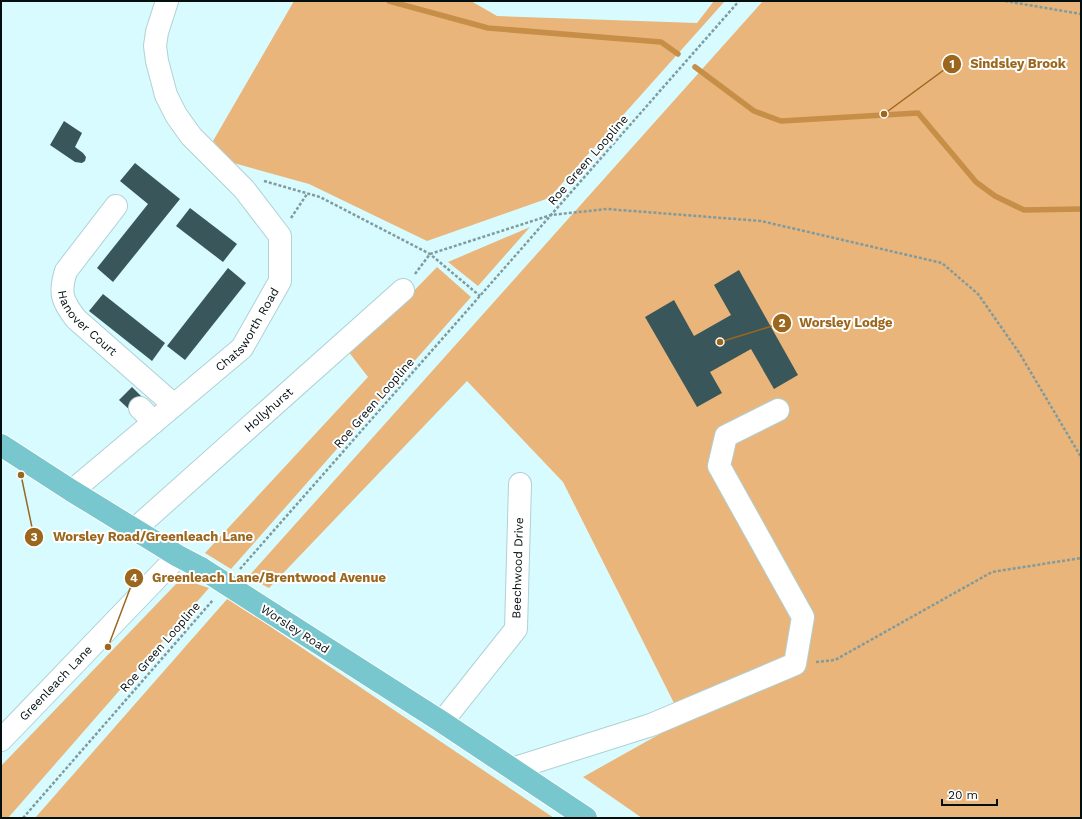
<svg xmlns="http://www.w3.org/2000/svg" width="1082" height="819" viewBox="0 0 1082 819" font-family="'Work Sans',sans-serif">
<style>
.green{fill:#e9b57a}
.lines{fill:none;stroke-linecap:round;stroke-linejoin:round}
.stream{stroke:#c78e48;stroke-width:5.5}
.building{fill:#39575a}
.minor-casing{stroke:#afd1d4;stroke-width:24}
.major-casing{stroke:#fff;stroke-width:24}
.path{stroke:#819b9d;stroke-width:2.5;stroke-dasharray:3 2;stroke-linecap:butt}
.minor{stroke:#fff;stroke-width:22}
.major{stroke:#79c7ce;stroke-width:22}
.major-bridge-casing{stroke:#fff;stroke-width:24;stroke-linecap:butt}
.major-bridge{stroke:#79c7ce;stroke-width:22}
.labels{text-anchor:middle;stroke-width:4;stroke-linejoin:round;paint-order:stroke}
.street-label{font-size:12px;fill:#040f10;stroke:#fff}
.leader{fill:none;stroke:#9b671e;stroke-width:1.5}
.callout-dot{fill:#9b671e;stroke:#fff;stroke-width:1.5}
.mark-label{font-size:12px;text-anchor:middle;font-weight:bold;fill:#fff}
.callout-label{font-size:13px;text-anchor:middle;font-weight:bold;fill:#9b671e;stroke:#fff;stroke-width:4;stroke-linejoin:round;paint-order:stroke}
</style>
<rect width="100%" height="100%" fill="#d8fbff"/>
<g class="green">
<path d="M294,1H471L497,16L697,23L714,1H725L549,198L427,241L309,184L230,162L213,141Z"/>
<path d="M763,1H1081V818H642L583,777L683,721L563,482L467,381L269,588L248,577Z"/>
<path d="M530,227L478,286L448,262Z"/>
<path d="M437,267L471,297L231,569L205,553L368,377L348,351L407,298Z"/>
<path d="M194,583L209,588L8,818H1V766L176,584Z"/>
<path d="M228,598L554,818H35Z"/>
</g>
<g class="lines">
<g class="stream">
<path d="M389,1L488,28L661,42L678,54"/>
<path d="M695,67L754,111L781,121L918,113L976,182L995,196L1024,210L1081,209"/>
</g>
</g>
<g class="building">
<path d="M64,121L82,133L75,147L83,153L86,157L85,161L82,163L75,162L50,145Z"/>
<path d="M135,163L180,199L113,282L97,268L148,204L120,181Z"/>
<path d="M190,208L237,244L223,262L176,226Z"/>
<path d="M228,268L246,283L185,360L167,346Z"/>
<path d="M739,270L798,375L774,389L751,349L710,372L722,393L697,407L645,317L674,300L694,336L731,315L714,285Z"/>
<path d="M103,294L165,343L152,361L89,311Z"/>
<path d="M132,387L145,400L132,412L119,400Z"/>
</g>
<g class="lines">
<defs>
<g id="minor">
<path id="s1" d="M116,206L66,271C59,293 62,301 76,319L174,405"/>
<path d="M140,408L154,422"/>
<path id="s2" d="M72,491L242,348L280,281V236L244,189L191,136L176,115L166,95L157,61L155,46L157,32L167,1"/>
<path id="s3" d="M135,529L403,290"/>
<path id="s4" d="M442,722L516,629L520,484"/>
<path id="s5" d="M1,740L178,556"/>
<path d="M512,769L651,725L795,664L803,617L719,466L726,436L778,410"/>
</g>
<g id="major">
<path d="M1,445L72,491L178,556L201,568"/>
<path d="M273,614L442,722L586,818"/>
</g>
</defs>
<use href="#minor" class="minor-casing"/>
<use href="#major" class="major-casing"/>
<g class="path">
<path d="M1005,1L1081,14"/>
<path d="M264,181L320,197L430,254L480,296"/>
<path d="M291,218L307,194"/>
<path d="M415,274L430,254L551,215L607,209L761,221L942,263L978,294L1020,354L1081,457"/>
<path d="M240,569L739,1"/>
<path d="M816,662L835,660L992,572L1081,558"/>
<path d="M23,818L213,600"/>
</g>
<use href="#minor" class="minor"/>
<use href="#major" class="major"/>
<defs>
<path id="major-bridge" d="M201,568L273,614"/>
</defs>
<use href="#major-bridge" class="major-bridge-casing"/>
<use href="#major-bridge" class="major-bridge"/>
</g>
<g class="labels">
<g class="street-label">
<text transform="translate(588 160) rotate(-49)" y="4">Roe Green Loopline</text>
<text dy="4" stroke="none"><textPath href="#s1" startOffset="144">Hanover Court</textPath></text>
<text dy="4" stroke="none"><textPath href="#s2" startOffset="240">Chatsworth Road</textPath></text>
<text transform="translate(374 403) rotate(-49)" y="4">Roe Green Loopline</text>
<text dy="4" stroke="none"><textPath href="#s3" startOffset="179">Hollyhurst</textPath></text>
<text dy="4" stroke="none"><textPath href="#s4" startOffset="180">Beechwood Drive</textPath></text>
<text transform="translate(295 629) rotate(33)" y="4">Worsley Road</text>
<text transform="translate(160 647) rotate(-49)" y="4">Roe Green Loopline</text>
<text dy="4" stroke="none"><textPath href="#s5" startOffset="79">Greenleach Lane</textPath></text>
</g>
</g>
<path class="leader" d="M884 114L952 64M720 342L782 323M21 475L34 537M108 647L134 578"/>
<g class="callout-dot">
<circle cx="884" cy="114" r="4"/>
<circle cx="720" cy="342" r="4"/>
<circle cx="21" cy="475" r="4"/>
<circle cx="108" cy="647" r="4"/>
<circle cx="952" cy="64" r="10"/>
<circle cx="782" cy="323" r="10"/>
<circle cx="34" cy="537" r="10"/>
<circle cx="134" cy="578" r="10"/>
</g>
<g class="mark-label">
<text x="952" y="68">1</text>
<text x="782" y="327">2</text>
<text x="34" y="541">3</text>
<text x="134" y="582">4</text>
</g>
<g class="callout-label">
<text x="1018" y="68">Sindsley Brook</text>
<text x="846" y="327">Worsley Lodge</text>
<text x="153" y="541">Worsley Road/Greenleach Lane</text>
<text x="269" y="582">Greenleach Lane/Brentwood Avenue</text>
</g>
<rect width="1082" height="819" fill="none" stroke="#040f10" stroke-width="4"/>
<path d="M942 799v6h55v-6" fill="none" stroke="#040f10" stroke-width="2"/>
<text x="948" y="799" font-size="12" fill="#040f10" stroke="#ffffff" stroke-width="3" paint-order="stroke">20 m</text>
</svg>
